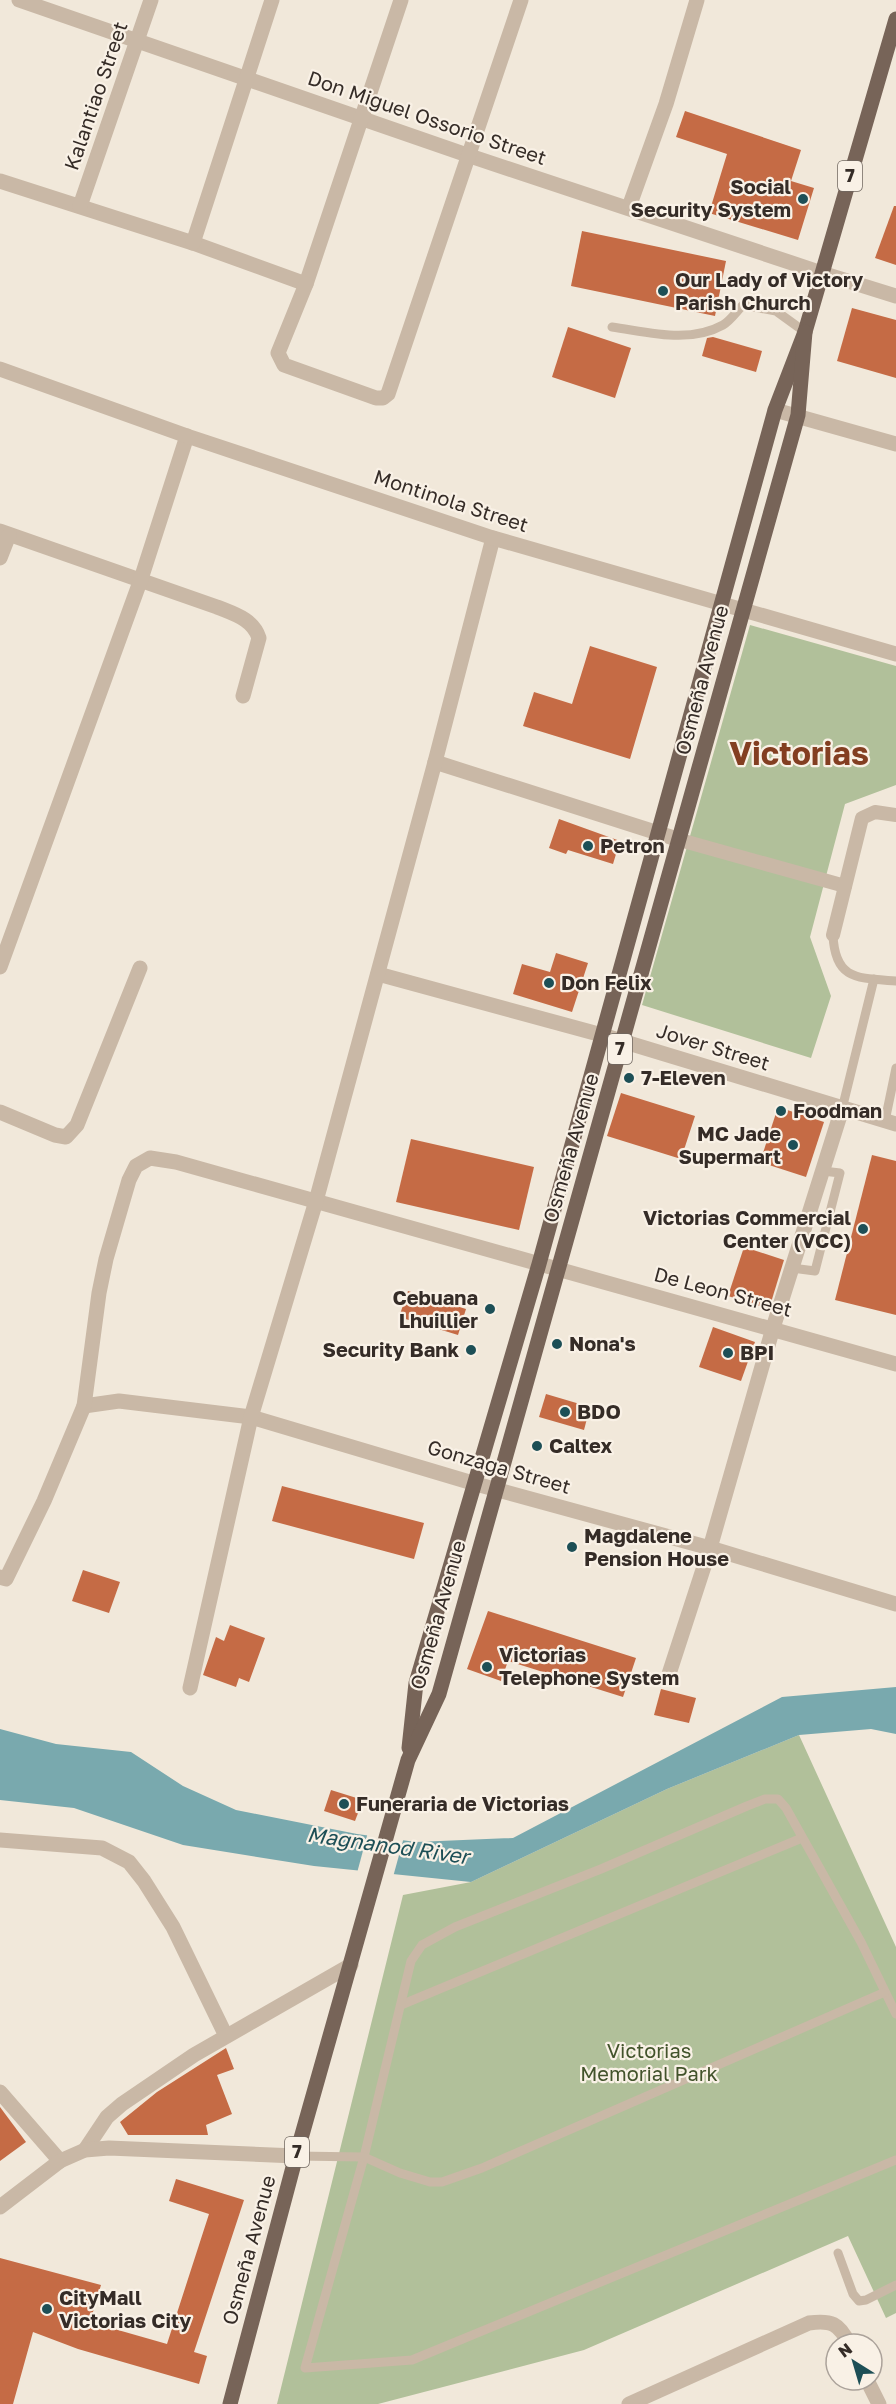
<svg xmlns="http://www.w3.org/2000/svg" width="896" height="2404" viewBox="0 0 896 2404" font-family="'Golos Text',sans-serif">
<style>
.green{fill:#b1c09a}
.water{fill:#79a9ae}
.pier{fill:#f1e8da}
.building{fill:#c56b45}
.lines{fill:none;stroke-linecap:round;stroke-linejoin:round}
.service{stroke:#c9b8a6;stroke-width:9}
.pedestrian{stroke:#c9b8a6;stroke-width:14}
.minor{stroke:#c9b8a6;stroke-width:15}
.tertiary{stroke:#c9b8a6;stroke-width:15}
.primary{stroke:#776458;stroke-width:15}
.poi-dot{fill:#1d4f56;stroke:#f9f1e6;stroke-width:2}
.labels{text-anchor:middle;stroke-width:4.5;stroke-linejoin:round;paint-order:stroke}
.shield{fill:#f9f1e6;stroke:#706760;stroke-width:1.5}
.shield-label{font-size:18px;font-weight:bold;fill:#352c27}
.street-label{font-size:20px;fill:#352c27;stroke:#f9f1e6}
.poi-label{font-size:20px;font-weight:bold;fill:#352c27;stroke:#f9f1e6;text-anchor:start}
.park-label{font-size:20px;fill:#42532b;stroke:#f9f1e6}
.water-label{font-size:21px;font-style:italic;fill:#1d4f56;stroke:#f9f1e6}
.town-label{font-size:32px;font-weight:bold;fill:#833e21;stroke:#f9f1e6}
</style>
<rect width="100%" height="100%" fill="#f1e8da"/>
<g class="green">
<path d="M750,625L896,666V785L845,804L810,937L831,996L811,1058L642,1005Z"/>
<path d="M799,1735L896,1947V2313L886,2318L848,2236L584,2350L378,2404H277L403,1895L471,1882L667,1789Z"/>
</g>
<path class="water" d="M896,1687V1734L871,1729L799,1735L667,1789L471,1882L314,1866L183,1845L74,1808L0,1800V1729L56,1744L131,1752L183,1786L236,1810L357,1834L416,1842L513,1838L782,1697Z"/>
<path class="pier" d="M368,1832L404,1837L393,1877L357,1873Z"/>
<g class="building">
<path d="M685,111L801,150L791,181L814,188L798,240L709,213L727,154L676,137Z"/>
<path d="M894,206H896V265L875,258Z"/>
<path d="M582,231L726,261L715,316L571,286Z"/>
<path d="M852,308L896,320V378L837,361Z"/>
<path d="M568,327L631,348L615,398L552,377Z"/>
<path d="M713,337L762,351L756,372L702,356L707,338Z"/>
<path d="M590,646L657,667L630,759L523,726L534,692L572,704Z"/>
<path d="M559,819L620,841L613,864L568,850L566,854L549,848Z"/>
<path d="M556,953L588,963L572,1012L513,994L522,964L550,972Z"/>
<path d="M621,1093L695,1116L681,1159L607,1136Z"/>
<path d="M778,1107L824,1122L806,1177L760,1162Z"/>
<path d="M411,1139L534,1167L519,1230L396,1202Z"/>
<path d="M872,1155L896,1161V1315L835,1300Z"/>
<path d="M744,1247L784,1260L769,1309L728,1296Z"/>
<path d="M408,1291L466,1309L458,1335L399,1317Z"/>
<path d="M713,1327L755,1342L741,1381L699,1367Z"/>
<path d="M546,1394L590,1407L584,1430L539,1417Z"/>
<path d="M282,1486L424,1523L414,1559L272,1521Z"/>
<path d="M83,1570L120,1582L109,1613L72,1601Z"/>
<path d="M488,1611L636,1658L623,1697L508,1661L501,1681L467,1669Z"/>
<path d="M230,1625L265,1638L249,1682L239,1678L236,1687L203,1675L216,1637L224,1641Z"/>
<path d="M661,1689L696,1698L689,1723L654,1715Z"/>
<path d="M331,1790L363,1800L355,1821L324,1811Z"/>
<path d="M226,2048L234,2069L217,2075L232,2114L206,2125L208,2135H128L120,2122L157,2092Z"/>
<path d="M0,2107L26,2142L0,2161Z"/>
<path d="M176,2179L244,2200L194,2352L207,2356L199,2384L78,2349L33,2332L13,2404H0V2258L101,2285L90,2322L167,2344L209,2214L169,2201Z"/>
</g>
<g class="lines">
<g class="service">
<path d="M612,327C648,332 689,344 723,325C730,321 737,311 743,305L776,311L805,332"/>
<path d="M833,935C835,980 857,978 896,981"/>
<path d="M842,1109L874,979"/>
<path d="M885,1121L896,1068"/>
<path d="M792,1268L815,1271L840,1173L823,1171"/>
<path d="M401,2005L802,1838"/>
<path d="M896,2014L861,1942L786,1808L778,1799H765L747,1806L601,1869L455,1927L422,1945L411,1961L364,2157L305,2368L412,2360L896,2160"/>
<path d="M296,2156L364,2157L400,2173L430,2182H442L482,2168L885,1992"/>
<path d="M838,2253L853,2294L859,2301L866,2300L896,2285"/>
</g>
<g class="pedestrian">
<path d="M680,840L845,886"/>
<path d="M833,935L862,818L875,812L896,815"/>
</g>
<g class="minor">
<path d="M19,0L470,156L822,273L896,296"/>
<path d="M0,181L193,243L306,284L401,0"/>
<path d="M80,206L151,0"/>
<path d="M629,207L666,104L697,0"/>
<path d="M193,243L272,0"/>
<path d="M306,284L278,353L284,365L376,398H383L388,394L521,0"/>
<path d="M775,410L896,444"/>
<path d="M0,531L217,607C234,614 253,619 259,638L243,696"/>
<path d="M0,558L9,535"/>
<path d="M435,762L680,840"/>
<path d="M0,967L141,579L187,436"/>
<path d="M378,974L602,1035"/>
<path d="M0,1112L55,1135L66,1137L77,1125L140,968"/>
<path d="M84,1406L119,1401L251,1417L476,1484L710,1548L896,1604"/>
<path d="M0,1577L6,1579L44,1501L84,1406L99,1293L106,1259L129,1180L136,1166L150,1158L176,1162L896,1364"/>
<path d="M668,1677L710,1548L773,1328L842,1109"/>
<path d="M190,1688L251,1417L316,1201L435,762L493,538"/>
<path d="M0,1840L102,1848L129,1862L144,1881L173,1927L226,2036"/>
<path d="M0,2092L60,2161"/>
<path d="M85,2150L107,2117L122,2104L194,2055L351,1965"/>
<path d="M867,2380L879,2404"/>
<path d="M629,2404L809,2323C831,2320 839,2323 849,2344"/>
</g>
<g class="tertiary">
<path d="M0,369L187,436L493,538L896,654"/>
<path d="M602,1035L896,1124"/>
<path d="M0,2207L60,2161L85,2150L109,2148L296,2156"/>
</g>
<g class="primary">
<path d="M409,1748L416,1683L539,1264L775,410L805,332L896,19"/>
<path d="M230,2404L296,2156L408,1760L439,1694L798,415L805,332"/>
</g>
</g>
<g class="poi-dot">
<circle cx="803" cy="199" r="6"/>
<circle cx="663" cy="291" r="6"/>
<circle cx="588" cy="846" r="6"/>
<circle cx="549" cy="983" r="6"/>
<circle cx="629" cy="1078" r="6"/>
<circle cx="781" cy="1111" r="6"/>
<circle cx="793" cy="1145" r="6"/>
<circle cx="863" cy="1229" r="6"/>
<circle cx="490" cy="1309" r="6"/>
<circle cx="557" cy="1344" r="6"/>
<circle cx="471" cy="1350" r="6"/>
<circle cx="728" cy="1353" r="6"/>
<circle cx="565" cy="1412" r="6"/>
<circle cx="537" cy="1446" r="6"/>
<circle cx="572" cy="1547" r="6"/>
<circle cx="487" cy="1667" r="6"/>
<circle cx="344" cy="1804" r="6"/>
<circle cx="47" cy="2309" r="6"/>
</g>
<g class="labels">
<g class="shield">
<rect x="838" y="161" width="24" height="30" rx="4.5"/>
<rect x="608" y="1034" width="24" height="30" rx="4.5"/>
<rect x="285" y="2137" width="24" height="30" rx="4.5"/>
</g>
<g class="shield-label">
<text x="850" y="182">7</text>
<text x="620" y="1055">7</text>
<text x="297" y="2158">7</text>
</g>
<g class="street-label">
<text transform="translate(96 96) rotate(-71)" y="7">Kalantiao Street</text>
<text transform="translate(427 118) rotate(19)" y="7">Don Miguel Ossorio Street</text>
<text transform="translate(451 501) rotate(18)" y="7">Montinola Street</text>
<text transform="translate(702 680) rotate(-75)" y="7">Osmeña Avenue</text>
<text transform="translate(713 1047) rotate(17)" y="7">Jover Street</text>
<text transform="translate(571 1148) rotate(-74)" y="7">Osmeña Avenue</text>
<text transform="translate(723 1292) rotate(15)" y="7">De Leon Street</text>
<text transform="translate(499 1467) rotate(16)" y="7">Gonzaga Street</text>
<text transform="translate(438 1615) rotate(-74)" y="7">Osmeña Avenue</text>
<text transform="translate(249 2250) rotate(-75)" y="7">Osmeña Avenue</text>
</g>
<g class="poi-label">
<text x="791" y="194" text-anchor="end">Social<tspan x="791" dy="23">Security System</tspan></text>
<text x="675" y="287">Our Lady of Victory<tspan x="675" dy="23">Parish Church</tspan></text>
<text x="600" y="853">Petron</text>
<text x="561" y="990">Don Felix</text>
<text x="641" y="1085">7-Eleven</text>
<text x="793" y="1118">Foodman</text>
<text x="781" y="1141" text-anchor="end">MC Jade<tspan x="781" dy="23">Supermart</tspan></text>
<text x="851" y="1225" text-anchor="end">Victorias Commercial<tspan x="851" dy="23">Center (VCC)</tspan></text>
<text x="478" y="1305" text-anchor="end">Cebuana<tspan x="478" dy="23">Lhuillier</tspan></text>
<text x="569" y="1351">Nona's</text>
<text x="459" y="1357" text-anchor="end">Security Bank</text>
<text x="740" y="1360">BPI</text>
<text x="577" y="1419">BDO</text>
<text x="549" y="1453">Caltex</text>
<text x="584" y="1543">Magdalene<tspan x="584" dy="23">Pension House</tspan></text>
<text x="499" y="1662">Victorias<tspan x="499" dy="23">Telephone System</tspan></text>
<text x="356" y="1811">Funeraria de Victorias</text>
<text x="59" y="2305">CityMall<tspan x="59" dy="23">Victorias City</tspan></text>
</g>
<g class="park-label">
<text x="649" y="2058">Victorias<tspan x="649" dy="23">Memorial Park</tspan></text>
</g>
<g class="water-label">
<text transform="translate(388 1846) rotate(8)" y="7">Magnanod River</text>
</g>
<g class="town-label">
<text x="799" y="765">Victorias</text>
</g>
</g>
<g transform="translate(854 2362) rotate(323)"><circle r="28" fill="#f9f1e6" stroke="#aba29a" stroke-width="1.5"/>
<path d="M0-4.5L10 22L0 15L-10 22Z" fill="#1d4f56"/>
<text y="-9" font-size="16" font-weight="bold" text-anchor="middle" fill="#352c27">N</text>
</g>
</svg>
